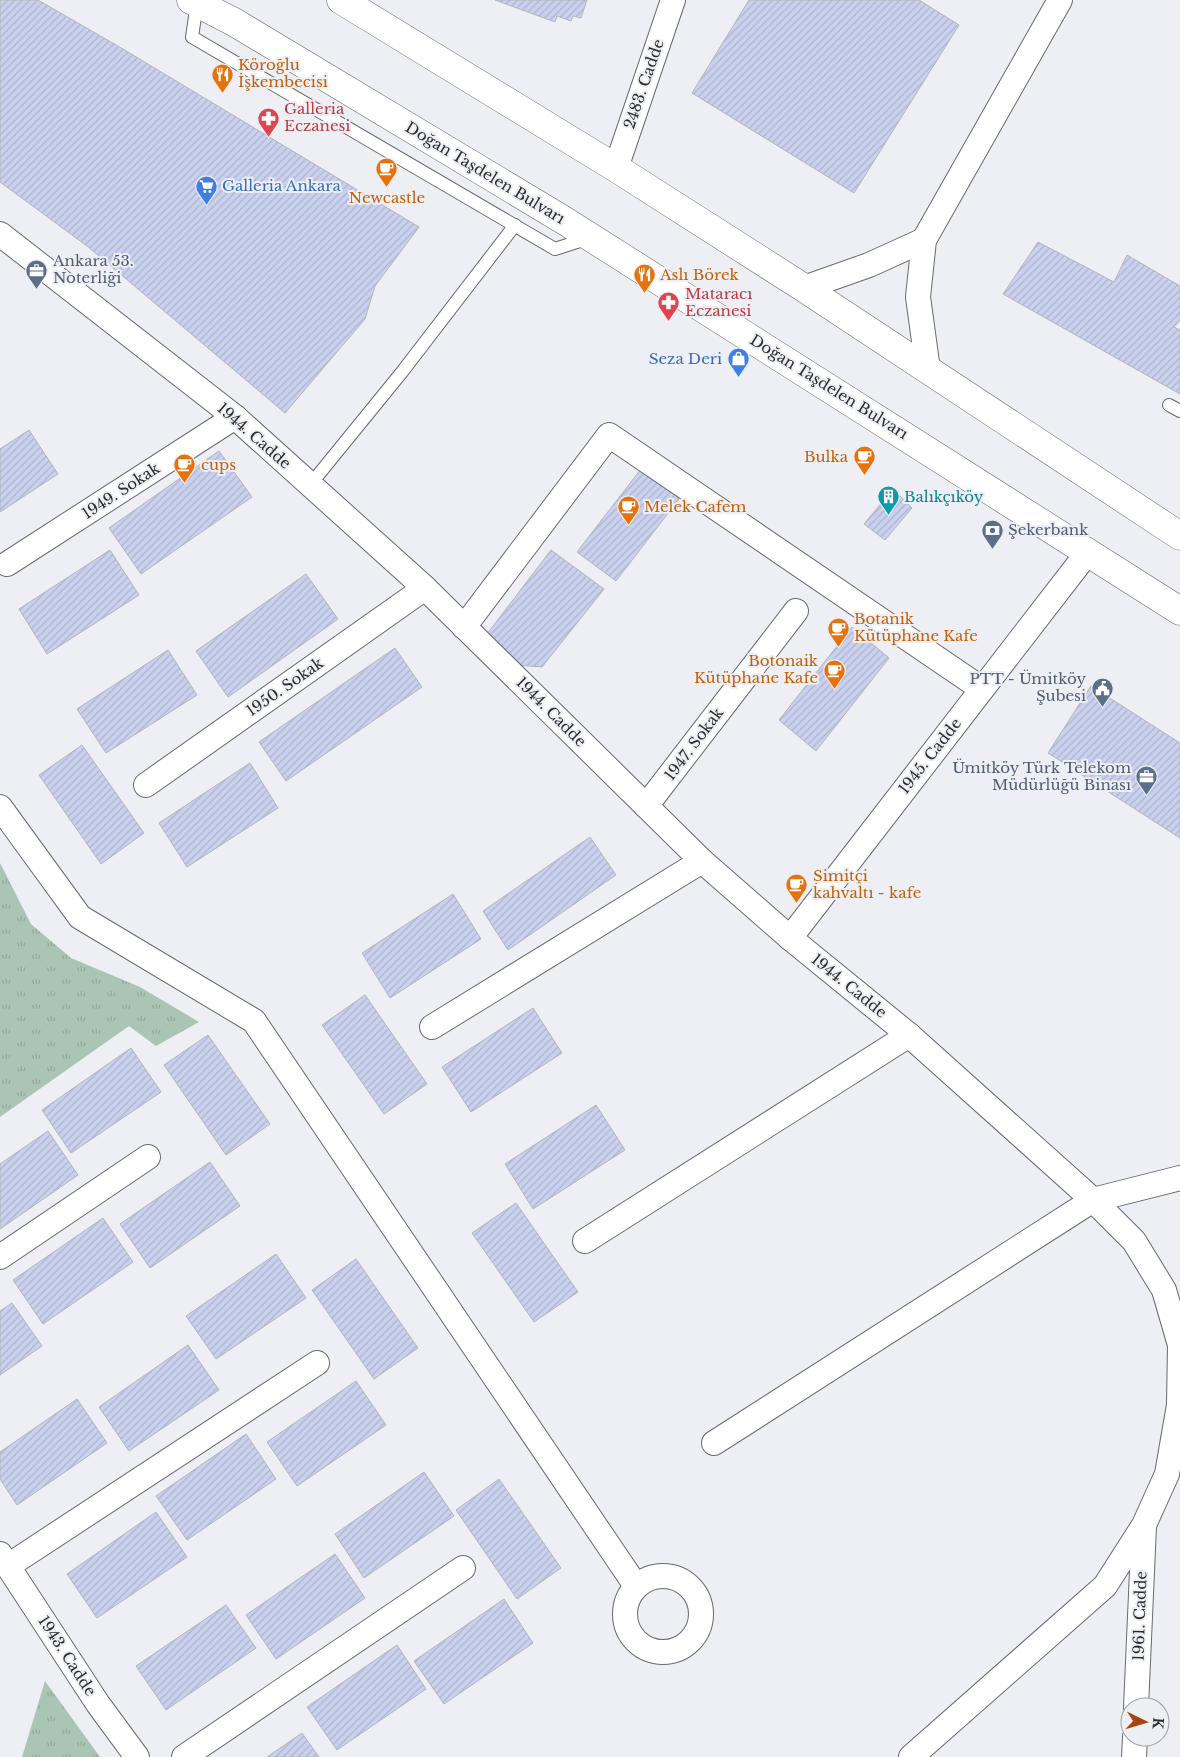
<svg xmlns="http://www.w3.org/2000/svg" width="1180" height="1757" viewBox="0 0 1180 1757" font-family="'Libre Baskerville',serif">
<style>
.grass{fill:url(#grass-tufts)}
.building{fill:url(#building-hatch);stroke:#b4b5ba}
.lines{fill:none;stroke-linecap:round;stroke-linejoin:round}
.service-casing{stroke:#68696e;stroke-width:14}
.minor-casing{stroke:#68696e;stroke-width:26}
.primary-casing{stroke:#68696e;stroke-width:29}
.service{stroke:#fff;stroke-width:12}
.minor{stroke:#fff;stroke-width:24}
.primary{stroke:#fff;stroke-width:28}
.labels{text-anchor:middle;stroke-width:4;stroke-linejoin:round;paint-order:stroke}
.food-label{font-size:15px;fill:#c56008;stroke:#edeff4;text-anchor:start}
.street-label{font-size:15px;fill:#2b2c2e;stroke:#edeff4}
.health-label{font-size:15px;fill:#be3a42;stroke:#edeff4;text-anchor:start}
.shop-label{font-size:15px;fill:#366cbe;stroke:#edeff4;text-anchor:start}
.service-label{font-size:15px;fill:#4e5e75;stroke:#edeff4;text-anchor:start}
.culture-label{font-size:15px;fill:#0d838f;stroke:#edeff4;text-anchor:start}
</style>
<defs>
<pattern id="grass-tufts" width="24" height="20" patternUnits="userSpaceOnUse" patternTransform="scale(1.25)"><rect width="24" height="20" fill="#abc5b4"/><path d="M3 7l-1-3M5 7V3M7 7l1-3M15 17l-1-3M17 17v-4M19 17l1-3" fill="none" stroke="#93a99b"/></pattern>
<pattern id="building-hatch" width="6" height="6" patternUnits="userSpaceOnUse" patternTransform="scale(1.25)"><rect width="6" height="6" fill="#c9d1ef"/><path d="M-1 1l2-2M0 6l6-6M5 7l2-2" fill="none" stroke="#adb4cd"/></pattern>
</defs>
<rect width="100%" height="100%" fill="#edeff4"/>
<g class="grass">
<path d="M0,863L31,924L71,958L140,987L199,1022L156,1046L129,1026L0,1117Z"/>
<path d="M45,1681L100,1757H22Z"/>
</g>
<g class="building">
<path d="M0,0H38L123,49L419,227L375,286L365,319L285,413L87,246L0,182Z"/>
<path d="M495,0H587L581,18L573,16L571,21L557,16L555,22Z"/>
<path d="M749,0H919L959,25L854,193L692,93Z"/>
<path d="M1038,242L1114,282L1127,255L1180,286V320L1174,327L1180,330V394L1003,294Z"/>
<path d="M29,430L58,474L0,512V449Z"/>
<path d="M219,451L252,497L141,574L109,528Z"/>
<path d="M644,465L679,499L616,581L577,552Z"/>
<path d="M893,489L912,508L885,540L864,524Z"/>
<path d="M110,550L139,595L47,654L19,609Z"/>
<path d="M551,550L604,589L542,667L517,665L487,634Z"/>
<path d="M306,574L338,619L228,697L196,651Z"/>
<path d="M852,627L889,658L816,751L779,720Z"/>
<path d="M395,648L422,687L286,781L259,742Z"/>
<path d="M168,650L197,695L106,753L77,709Z"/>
<path d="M1091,686L1180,743V838L1048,753Z"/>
<path d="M82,745L144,833L101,864L39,775Z"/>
<path d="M250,763L278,808L187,867L159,823Z"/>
<path d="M590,837L616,875L508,950L483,911Z"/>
<path d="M453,894L481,939L390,998L362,953Z"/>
<path d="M365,995L427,1084L384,1114L322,1025Z"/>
<path d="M533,1008L562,1053L471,1112L442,1067Z"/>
<path d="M208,1035L270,1124L226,1155L164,1065Z"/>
<path d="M131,1048L161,1092L71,1153L42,1110Z"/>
<path d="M596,1105L625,1150L533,1209L505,1164Z"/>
<path d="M48,1131L78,1175L0,1229V1164Z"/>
<path d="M210,1162L240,1206L150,1268L120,1224Z"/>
<path d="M516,1203L578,1292L534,1322L472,1233Z"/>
<path d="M103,1218L133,1262L43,1324L13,1280Z"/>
<path d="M276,1254L306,1298L216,1359L186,1316Z"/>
<path d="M356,1259L418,1348L374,1379L312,1290Z"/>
<path d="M12,1303L42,1346L0,1375V1311Z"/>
<path d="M188,1345L219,1390L129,1451L99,1407Z"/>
<path d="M356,1381L386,1425L297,1486L267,1442Z"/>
<path d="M77,1399L107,1443L17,1505L0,1479V1452Z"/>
<path d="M246,1434L276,1479L187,1540L156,1496Z"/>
<path d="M424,1472L454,1516L364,1578L335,1534Z"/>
<path d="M499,1479L561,1568L517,1599L456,1510Z"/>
<path d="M156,1512L187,1557L97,1618L67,1574Z"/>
<path d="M335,1554L365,1598L276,1659L246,1615Z"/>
<path d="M504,1599L533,1643L444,1704L414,1661Z"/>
<path d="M226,1605L256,1648L166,1710L136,1666Z"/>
<path d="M397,1645L426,1689L337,1750L307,1707Z"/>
<path d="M302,1733L319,1757H267Z"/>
</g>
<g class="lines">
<defs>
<g id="service">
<path d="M197,3L192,37L555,249L589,238"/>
<path d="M1169,405L1180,411"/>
<path d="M310,485L402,372L515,225"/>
</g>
<g id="minor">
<path d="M616,168L673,0"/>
<path d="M0,234L235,417L425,588L702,861L790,938L909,1035L1093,1200L1134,1241L1164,1290L1180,1345L1179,1405L1167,1474L1144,1525L1105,1586L911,1757"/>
<path d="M804,288L869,265L924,240"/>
<path d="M928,370L918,297L924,240L1060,0"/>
<path d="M7,564L235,417"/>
<path d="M464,627L609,435L982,689"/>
<path d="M146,785L425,588"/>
<path d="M646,806L796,611"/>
<path d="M0,807L80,917L254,1021L636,1586"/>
<path d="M790,938L1088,552"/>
<path d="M432,1027L702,861"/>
<path d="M585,1241L909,1035"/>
<path d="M0,1257L148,1157"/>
<path d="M714,1443L1093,1200L1180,1178"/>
<path d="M0,1554L98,1704L137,1757"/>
<path d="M8,1566L317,1363"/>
<circle cx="663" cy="1614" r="38"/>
<path d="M1136,1707L1144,1526"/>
<path d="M184,1757L463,1568"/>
<path d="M1134,1757L1135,1737"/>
</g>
<g id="primary">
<path d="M191,0L234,22L565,221L1180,611"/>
<path d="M341,0L616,168L804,288L1180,536"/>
</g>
</defs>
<use href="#service" class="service-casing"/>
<use href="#minor" class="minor-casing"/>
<use href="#primary" class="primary-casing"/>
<use href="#service" class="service"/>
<use href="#minor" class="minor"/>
<use href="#primary" class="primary"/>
</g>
<defs>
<symbol id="restaurant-pin" viewBox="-11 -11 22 30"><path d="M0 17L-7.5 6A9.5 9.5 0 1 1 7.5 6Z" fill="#e8710a" stroke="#edeff4"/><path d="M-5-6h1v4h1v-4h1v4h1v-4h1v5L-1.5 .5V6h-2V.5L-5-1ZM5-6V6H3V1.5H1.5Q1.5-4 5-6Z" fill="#fff"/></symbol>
<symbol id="pharmacy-pin" viewBox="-11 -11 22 30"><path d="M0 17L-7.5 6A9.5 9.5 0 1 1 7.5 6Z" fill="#e0444e" stroke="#edeff4"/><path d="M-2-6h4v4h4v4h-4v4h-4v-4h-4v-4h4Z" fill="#fff"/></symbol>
<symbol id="cafe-pin" viewBox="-11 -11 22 30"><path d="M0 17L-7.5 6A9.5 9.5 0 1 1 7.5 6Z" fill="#e8710a" stroke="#edeff4"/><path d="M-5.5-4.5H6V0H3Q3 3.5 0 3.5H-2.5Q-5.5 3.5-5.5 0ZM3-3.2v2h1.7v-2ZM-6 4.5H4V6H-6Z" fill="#fff"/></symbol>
<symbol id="supermarket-pin" viewBox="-11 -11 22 30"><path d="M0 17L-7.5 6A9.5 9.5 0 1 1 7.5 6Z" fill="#3f7fe0" stroke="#edeff4"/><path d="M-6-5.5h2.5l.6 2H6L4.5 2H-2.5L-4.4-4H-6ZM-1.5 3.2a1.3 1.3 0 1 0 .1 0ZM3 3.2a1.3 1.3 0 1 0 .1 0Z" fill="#fff"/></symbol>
<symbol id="office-pin" viewBox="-11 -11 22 30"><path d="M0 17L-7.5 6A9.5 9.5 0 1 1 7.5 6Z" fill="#5c6f8a" stroke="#edeff4"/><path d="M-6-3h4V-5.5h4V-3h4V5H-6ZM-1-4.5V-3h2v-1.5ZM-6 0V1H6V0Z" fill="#fff"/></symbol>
<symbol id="shop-pin" viewBox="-11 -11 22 30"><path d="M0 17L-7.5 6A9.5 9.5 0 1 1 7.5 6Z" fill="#3f7fe0" stroke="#edeff4"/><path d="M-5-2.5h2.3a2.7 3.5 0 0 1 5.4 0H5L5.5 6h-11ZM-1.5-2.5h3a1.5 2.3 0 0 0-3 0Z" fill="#fff"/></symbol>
<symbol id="building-pin" viewBox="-11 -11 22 30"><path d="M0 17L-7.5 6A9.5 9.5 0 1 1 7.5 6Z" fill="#0f9aa8" stroke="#edeff4"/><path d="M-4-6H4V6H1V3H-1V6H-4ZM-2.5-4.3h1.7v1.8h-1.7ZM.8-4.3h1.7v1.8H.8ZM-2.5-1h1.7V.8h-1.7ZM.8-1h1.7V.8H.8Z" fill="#fff"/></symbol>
<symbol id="bank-pin" viewBox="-11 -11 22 30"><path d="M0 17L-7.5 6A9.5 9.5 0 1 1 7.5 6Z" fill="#5c6f8a" stroke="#edeff4"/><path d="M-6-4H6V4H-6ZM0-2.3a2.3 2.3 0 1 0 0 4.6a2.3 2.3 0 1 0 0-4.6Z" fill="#fff"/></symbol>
<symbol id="civic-pin" viewBox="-11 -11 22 30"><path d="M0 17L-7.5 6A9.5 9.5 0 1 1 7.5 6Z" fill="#5c6f8a" stroke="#edeff4"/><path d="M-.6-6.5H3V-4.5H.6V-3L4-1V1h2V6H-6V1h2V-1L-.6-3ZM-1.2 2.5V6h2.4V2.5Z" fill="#fff"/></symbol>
</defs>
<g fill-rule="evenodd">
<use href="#restaurant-pin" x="210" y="62" width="25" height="34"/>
<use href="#pharmacy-pin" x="256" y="106" width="25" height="34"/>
<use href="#cafe-pin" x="374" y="156" width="25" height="34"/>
<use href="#supermarket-pin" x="194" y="174" width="25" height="34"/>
<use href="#office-pin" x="24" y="258" width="25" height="34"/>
<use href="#restaurant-pin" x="632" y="262" width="25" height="34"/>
<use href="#pharmacy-pin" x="656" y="290" width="25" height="34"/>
<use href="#shop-pin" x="726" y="346" width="25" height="34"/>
<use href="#cafe-pin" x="852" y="444" width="25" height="34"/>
<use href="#cafe-pin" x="172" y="452" width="25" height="34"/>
<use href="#building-pin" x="876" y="484" width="25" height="34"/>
<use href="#cafe-pin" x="616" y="494" width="25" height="34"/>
<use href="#bank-pin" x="980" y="518" width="25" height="34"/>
<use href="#cafe-pin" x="826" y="616" width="25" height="34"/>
<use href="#cafe-pin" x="822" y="658" width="25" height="34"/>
<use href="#civic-pin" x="1090" y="676" width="25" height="34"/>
<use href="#office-pin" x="1134" y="764" width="25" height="34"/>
<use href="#cafe-pin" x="784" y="872" width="25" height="34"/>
</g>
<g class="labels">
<g class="food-label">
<text x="238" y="70">Köroğlu<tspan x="238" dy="17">İşkembecisi</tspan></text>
<text x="387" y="203" text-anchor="middle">Newcastle</text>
<text x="660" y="280">Aslı Börek</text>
<text x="848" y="462" text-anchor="end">Bulka</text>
<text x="201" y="470">cups</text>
<text x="644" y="512">Melek Cafem</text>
<text x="854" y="624">Botanik<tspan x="854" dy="17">Kütüphane Kafe</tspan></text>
<text x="818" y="666" text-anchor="end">Botonaik<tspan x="818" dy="17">Kütüphane Kafe</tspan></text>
<text x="813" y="881">Simitçi<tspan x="813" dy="17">kahvaltı - kafe</tspan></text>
</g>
<g class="street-label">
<text transform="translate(644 84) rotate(-71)" y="5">2483. Cadde</text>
<text transform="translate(485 173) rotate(31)" y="5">Doğan Taşdelen Bulvarı</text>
<text transform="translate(829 387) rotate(32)" y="5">Doğan Taşdelen Bulvarı</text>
<text transform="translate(254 436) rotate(41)" y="5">1944. Cadde</text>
<text transform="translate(121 491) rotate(-33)" y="5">1949. Sokak</text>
<text transform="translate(285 687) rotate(-35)" y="5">1950. Sokak</text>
<text transform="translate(551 712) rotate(45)" y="5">1944. Cadde</text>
<text transform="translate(694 744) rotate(-53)" y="5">1947. Sokak</text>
<text transform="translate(930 756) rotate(-52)" y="5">1945. Cadde</text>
<text transform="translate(849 986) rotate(39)" y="5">1944. Cadde</text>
<text transform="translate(1140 1616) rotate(-88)" y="5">1961. Cadde</text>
<text transform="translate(67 1656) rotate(57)" y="5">1943. Cadde</text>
</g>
<g class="health-label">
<text x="284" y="114">Galleria<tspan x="284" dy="17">Eczanesi</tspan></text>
<text x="685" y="299">Mataracı<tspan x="685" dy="17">Eczanesi</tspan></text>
</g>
<g class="shop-label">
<text x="222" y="191">Galleria Ankara</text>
<text x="722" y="364" text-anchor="end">Seza Deri</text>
</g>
<g class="service-label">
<text x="53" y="266">Ankara 53.<tspan x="53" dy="17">Noterliği</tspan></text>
<text x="1008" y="535">Şekerbank</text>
<text x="1086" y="684" text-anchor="end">PTT - Ümitköy<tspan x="1086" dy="17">Şubesi</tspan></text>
<text x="1131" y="773" text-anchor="end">Ümitköy Türk Telekom<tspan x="1131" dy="17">Müdürlüğü Binası</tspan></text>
</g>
<g class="culture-label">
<text x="904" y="502">Balıkçıköy</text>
</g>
</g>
<g transform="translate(1145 1722) rotate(95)"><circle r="24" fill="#edeff4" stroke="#9fa1a5"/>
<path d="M0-4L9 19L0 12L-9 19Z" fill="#a7440e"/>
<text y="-8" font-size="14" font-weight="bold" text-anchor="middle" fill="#2b2c2e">K</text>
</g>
</svg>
